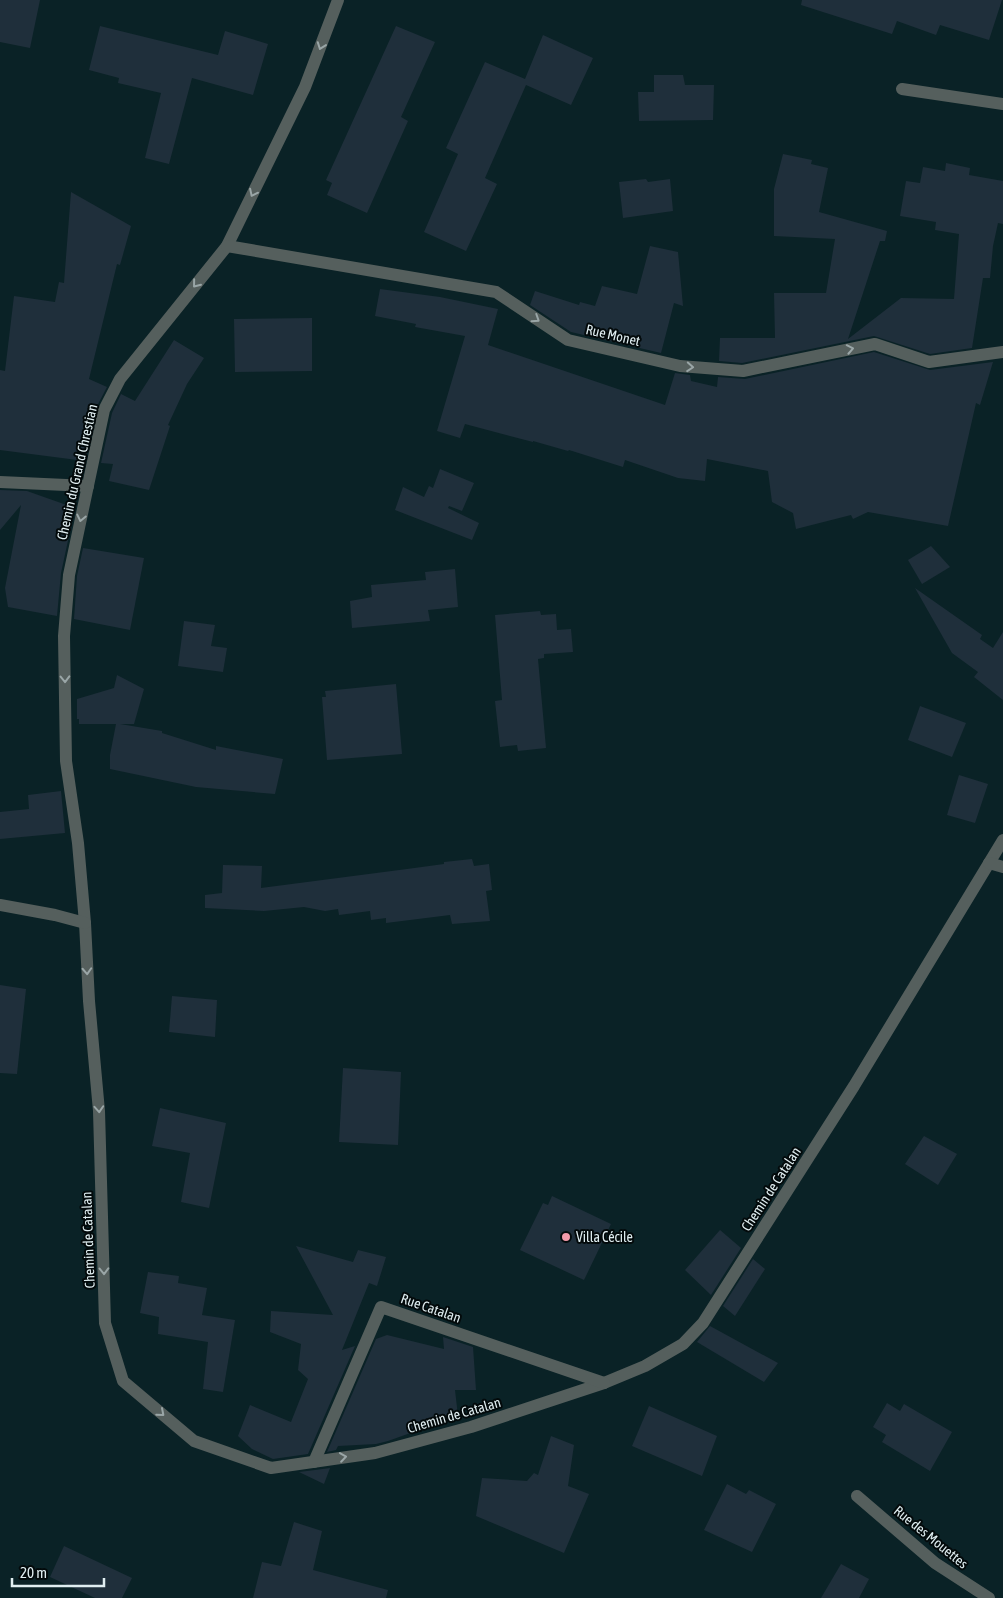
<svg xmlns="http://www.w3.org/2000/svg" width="1003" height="1598" viewBox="0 0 1003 1598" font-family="'Asap Condensed',sans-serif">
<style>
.building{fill:#1f2f3b}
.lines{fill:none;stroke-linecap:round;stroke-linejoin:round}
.minor{stroke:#555f5d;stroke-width:12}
.oneway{stroke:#9aa6a7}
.poi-dot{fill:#f39aaa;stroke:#030a0b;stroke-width:2}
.labels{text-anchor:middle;stroke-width:4;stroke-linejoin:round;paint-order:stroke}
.street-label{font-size:14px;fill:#e0eef1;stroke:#030a0b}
.poi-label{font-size:14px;fill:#e0eef1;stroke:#030a0b;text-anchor:start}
</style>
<rect width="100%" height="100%" fill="#0a2226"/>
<g class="building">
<path d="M0,0H40L30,48L0,42Z"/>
<path d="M802,0H1002L989,40L940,25L936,35L897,21L892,34L801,5Z"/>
<path d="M100,26L218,55L225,31L268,44L253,95L192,78L169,164L145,158L161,93L118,83L119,78L89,70Z"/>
<path d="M396,26L435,42L401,117L408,121L367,213L327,195L332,183L326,180Z"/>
<path d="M543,35L593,58L571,105L526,85L485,178L497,184L466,251L424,232L458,154L446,148L485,62L525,79Z"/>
<path d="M654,75H683L685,85H714L713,120L639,121L638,92H654Z"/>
<path d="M783,154L812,160L811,164L828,168L819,212L887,231L885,241H880L848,339L901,298L954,299L959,234L935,230L936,222L900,216L906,181L920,183L923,167L945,171L946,163L970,168L969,175L1003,181V224L998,223L993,246L990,278H983L972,348L930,354L874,336L742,363L719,361L720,338H775L774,293H826L835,239L774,236V189Z"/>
<path d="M646,179L648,182L670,179L673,211L623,218L619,182Z"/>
<path d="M71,192L131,226L120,265L117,264L89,379L107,387L96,408L85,461L0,450V370L5,371L14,296L55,302L59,282L64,283Z"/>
<path d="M650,246L678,252L683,306L674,303L661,353L571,332L530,305L535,291L579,305L580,302L595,306L602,286L637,294Z"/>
<path d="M380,289L440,297L498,309L488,345L665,405L675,373L690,375L691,381L717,387L718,377L745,379L874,352L930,370L993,362L980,405L976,403L948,526L868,512L853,519L851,515L796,529L793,513L772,502L768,471L707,459L705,481L678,478L625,460L623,467L569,450L568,451L533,441V442L465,424L460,438L437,431L465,336L415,327L416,324L375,316Z"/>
<path d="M312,318V371L235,372L234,319Z"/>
<path d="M174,340L204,358L187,384L168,425L170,426L149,490L109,481L113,464L101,463L112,413L121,394L135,401Z"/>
<path d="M440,469L474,483L462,511L449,506L448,508L479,523L472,540L395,510L403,487L424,497L429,486L433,488Z"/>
<path d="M0,490L27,491L75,508L61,573L57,616L8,607L5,588L21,505L0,530Z"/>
<path d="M931,546L950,567L922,584L908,560Z"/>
<path d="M83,548L144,558L130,630L74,619L77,576Z"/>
<path d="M455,569L458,607L428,610L430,621L352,628L350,601L372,597L371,585L426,580L425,572Z"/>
<path d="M915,588L982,635L980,639L993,648L1003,632V700L974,677L978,672L952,653Z"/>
<path d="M540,611L541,615L556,614L557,630L571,629L573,652L544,654V658L538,659L546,748L518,751L517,745L500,747L495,701L502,700L495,615Z"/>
<path d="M184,621L215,625L211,646L227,648L223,672L178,666Z"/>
<path d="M117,675L144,689L134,724H120L162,731V733L216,750V746L283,759L275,794L196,787L110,769V755L116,724H79V719H77V699L114,688Z"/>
<path d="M396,684L402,754L327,760L322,697H326L325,691Z"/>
<path d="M920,706L966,723L952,757L908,740Z"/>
<path d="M959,775L988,784L975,823L947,815Z"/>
<path d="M61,791L65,833L0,839V812L29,809L28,795Z"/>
<path d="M472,859L474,866L489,864L492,890L486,891L490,921L452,924L450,915L386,923V918L371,920L370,911L339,915L338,909L325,911L304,907L264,911L205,908V895L222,893L223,865L262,866L261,888L407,869L444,864V862Z"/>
<path d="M0,985L26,989L17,1074L0,1073Z"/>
<path d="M172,996L217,1000L215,1037L169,1032Z"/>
<path d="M343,1068L401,1072L398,1145L339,1142Z"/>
<path d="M160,1108L226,1123L209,1208L181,1202L190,1153L152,1146Z"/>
<path d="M924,1136L957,1154L938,1185L905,1164Z"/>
<path d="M552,1196L611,1224L584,1280L520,1250L543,1203L548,1205Z"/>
<path d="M720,1230L741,1248L711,1295L685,1270Z"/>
<path d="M296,1246L353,1262L358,1250L386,1257L377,1286L369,1283L342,1350L355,1346L308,1454L273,1459L252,1449L238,1436L250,1405L291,1422L308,1379L298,1370L301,1344L270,1332L271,1311L333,1315Z"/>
<path d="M753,1259L765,1269L735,1316L723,1306Z"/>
<path d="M148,1272L179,1276L178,1283L207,1288L202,1315L235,1320L223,1392L203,1389L208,1342L158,1334L159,1317L140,1313Z"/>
<path d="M710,1326L778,1363L764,1382L697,1342Z"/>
<path d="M387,1335L444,1349L443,1337L473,1347L476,1390H455L458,1416L388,1441L376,1444L338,1446L336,1450L327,1452L376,1339Z"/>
<path d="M887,1403L900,1411L904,1404L952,1432L930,1471L882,1442L886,1435L873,1427Z"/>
<path d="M649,1406L717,1436L702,1476L632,1446Z"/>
<path d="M551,1436L574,1445L568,1486L589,1494L564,1553L476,1516L482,1478L527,1481L534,1473L538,1475Z"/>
<path d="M330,1468L324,1484L299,1472L315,1470Z"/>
<path d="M727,1484L746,1494L749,1490L776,1504L752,1552L704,1530Z"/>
<path d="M294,1522L322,1531L313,1570L388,1590L386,1598H253L262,1562L281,1566Z"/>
<path d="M64,1546L132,1578L122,1598H95L50,1577Z"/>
<path d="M841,1564L869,1579L859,1598H821Z"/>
</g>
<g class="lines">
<g class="minor">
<path d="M338,0L305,87L227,246L120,379L104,410L69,575L64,636L66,761L78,843L85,923L89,1001L99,1111L105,1323L123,1381L194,1441L271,1468L375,1453L471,1427L604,1383L645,1366L683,1344L703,1323L854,1086L1003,840"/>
<path d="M902,89L1003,104"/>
<path d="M227,246L496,292L568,340L680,366L743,371L875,344L929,362L1003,352"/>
<path d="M0,482L88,486"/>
<path d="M989,863L1003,867"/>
<path d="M0,905L55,915L85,923"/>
<path d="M314,1462L381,1307L604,1383"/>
<path d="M857,1496L935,1563L989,1598"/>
</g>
</g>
<defs><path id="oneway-chevron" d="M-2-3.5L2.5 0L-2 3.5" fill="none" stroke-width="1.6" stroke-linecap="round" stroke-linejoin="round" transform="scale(1.25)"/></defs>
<g class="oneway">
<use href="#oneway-chevron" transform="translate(321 46) rotate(110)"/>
<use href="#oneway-chevron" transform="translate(253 193) rotate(116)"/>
<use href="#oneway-chevron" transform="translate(196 284) rotate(129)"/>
<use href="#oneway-chevron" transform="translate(536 319) rotate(33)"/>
<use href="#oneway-chevron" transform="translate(850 349) rotate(-11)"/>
<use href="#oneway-chevron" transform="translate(690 367) rotate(4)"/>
<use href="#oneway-chevron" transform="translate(81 518) rotate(102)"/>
<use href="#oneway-chevron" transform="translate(65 679) rotate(89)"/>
<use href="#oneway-chevron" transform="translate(87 971) rotate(87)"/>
<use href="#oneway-chevron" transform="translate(99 1109) rotate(86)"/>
<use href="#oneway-chevron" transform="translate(104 1271) rotate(89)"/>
<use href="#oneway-chevron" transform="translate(161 1413) rotate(41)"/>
<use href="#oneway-chevron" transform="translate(343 1457) rotate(-8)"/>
</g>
<circle class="poi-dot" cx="566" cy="1237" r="5"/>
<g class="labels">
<g class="street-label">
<text transform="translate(613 335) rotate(13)" y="5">Rue Monet</text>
<text transform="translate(77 472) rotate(-77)" y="5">Chemin du Grand Chrestian</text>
<text transform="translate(771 1189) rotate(-57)" y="5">Chemin de Catalan</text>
<text transform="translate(88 1240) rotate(-92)" y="5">Chemin de Catalan</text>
<text transform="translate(431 1308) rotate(19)" y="5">Rue Catalan</text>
<text transform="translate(454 1415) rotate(-16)" y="5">Chemin de Catalan</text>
<text transform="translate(931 1537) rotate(39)" y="5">Rue des Mouettes</text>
</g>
<g class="poi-label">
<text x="576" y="1242">Villa Cécile</text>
</g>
</g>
<path d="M12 1578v8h92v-8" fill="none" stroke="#e0eef1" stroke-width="2.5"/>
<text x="20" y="1578" font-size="15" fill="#e0eef1" stroke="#030a0b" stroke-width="4" paint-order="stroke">20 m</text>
</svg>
